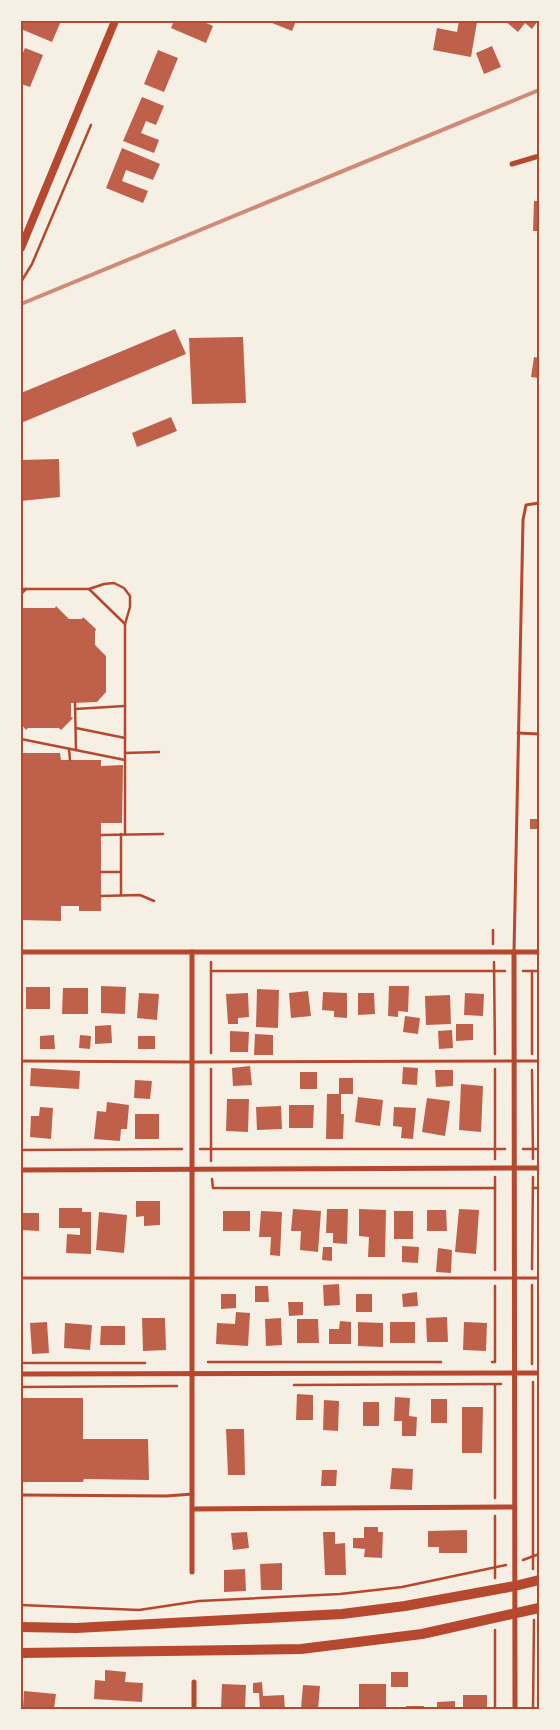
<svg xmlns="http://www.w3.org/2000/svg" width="560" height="1730" viewBox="0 0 560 1730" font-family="'IBM Plex Serif',serif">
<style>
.building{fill:#bf614a}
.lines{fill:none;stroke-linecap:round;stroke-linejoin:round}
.path{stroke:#b5482f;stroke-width:2.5}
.service{stroke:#b5482f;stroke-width:3}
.minor{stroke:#b5482f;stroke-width:5}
.tertiary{stroke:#b5482f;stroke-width:8}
.trunk{stroke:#b5482f;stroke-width:10}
.rail{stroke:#cf8b77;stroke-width:4}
.neatline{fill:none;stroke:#b5482f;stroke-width:2}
</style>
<rect width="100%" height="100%" fill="#f6efe4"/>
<g class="building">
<path d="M24,21H61L52,42L21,29Z"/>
<path d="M174,21H202L213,26L206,43L171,28Z"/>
<path d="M267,21H296L292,31Z"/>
<path d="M459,21L477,22L471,57L433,50L437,28L457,32Z"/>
<path d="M505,21H538L532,29L525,23L518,32Z"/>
<path d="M492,46L501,67L484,74L476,53Z"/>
<path d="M25,48L43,55L30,87L21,84V57Z"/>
<path d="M158,50L178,58L164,92L144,84Z"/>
<path d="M142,97L164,106L156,125L146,121L141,133L159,140L154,153L123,141Z"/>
<path d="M122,148L160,164L153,180L126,170L122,181L148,191L143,203L106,188Z"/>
<path d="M534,201H539V231H533Z"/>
<path d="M175,329L186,354L21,423V393Z"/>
<path d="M243,337L246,403L192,404L189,338Z"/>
<path d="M534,357L539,358V378L531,377Z"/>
<path d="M171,417L177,431L137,447L132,433Z"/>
<path d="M59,459L60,497L21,501V460Z"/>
<path d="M21,606L23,608H55L56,606L69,619H82L83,617L96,629L95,632V645L106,656V692L97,702L71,703V717L73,718L61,730L59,728H28L26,730L21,724Z"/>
<path d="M21,753H60L61,760H101V766L123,765L122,823H101V911H79V906H61V921L21,920Z"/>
<rect x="530" y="819" width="9" height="10"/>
<path d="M101,986L126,987L125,1014L101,1013Z"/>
<path d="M389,986H409L408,1012L398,1011V1017L388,1016Z"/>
<rect x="26" y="987" width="24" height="22"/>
<path d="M63,988H88V1014H62Z"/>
<path d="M257,989L279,990L278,1028L256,1027Z"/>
<path d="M308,991L311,1016L291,1018L289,993Z"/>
<path d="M323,992L347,993V1018L334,1017V1011L322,1010Z"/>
<path d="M139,993L159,994L157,1020L137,1018Z"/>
<path d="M248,993L249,1017L238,1018V1024H228L226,994Z"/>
<path d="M358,993H374L375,1014L358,1015Z"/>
<path d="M465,993L484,994L483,1016L464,1015Z"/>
<path d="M450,995L451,1024L426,1025L425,996Z"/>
<path d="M405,1016L420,1018L418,1034L403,1032Z"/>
<path d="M456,1024H473V1040L456,1041Z"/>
<path d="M111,1025L112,1043L95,1044V1026Z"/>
<path d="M452,1030L453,1048L439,1049L438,1031Z"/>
<path d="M230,1031L249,1032L248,1052H230Z"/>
<path d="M255,1034L273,1035V1055H254Z"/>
<path d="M54,1035L55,1049H40V1036Z"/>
<path d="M80,1035L91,1036L90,1049L79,1048Z"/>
<rect x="138" y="1036" width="17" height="13"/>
<path d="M250,1066L252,1085L233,1086L232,1068Z"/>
<path d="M403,1067L418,1068L417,1085L402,1084Z"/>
<path d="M31,1068L80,1071L79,1089L30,1086Z"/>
<path d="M435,1070H453V1086L436,1087Z"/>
<rect x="300" y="1072" width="17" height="17"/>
<path d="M339,1078H353V1094H341V1114H344L343,1139H326L327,1094H339Z"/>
<path d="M135,1080L152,1081L150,1099L134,1098Z"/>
<path d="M461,1084L483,1086L481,1132L459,1130Z"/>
<path d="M358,1097L383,1100L380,1126L355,1122Z"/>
<path d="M427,1098L450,1101L445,1136L422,1132Z"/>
<path d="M227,1099H249L248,1132L226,1131Z"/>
<path d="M107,1102L129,1105L127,1129H121L120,1141L94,1139L97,1111L106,1112Z"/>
<path d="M289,1105H314L313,1128H289Z"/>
<path d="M281,1106L282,1129L257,1130L256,1107Z"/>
<path d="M40,1107L53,1108L51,1139L30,1137L31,1116H39Z"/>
<path d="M394,1107L416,1108L413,1139L401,1138L402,1127L393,1126Z"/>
<rect x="135" y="1114" width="24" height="25"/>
<path d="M136,1201H160V1225L144,1226V1216L136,1217Z"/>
<path d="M59,1208H82V1212H91V1254L66,1253L67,1234L80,1235V1228H59Z"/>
<path d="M293,1209L321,1211L318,1252L300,1250L301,1231H291Z"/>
<path d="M327,1209H348L347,1244L333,1243V1233H326Z"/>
<path d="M359,1209L386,1210L385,1257H368L369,1237L359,1236Z"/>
<path d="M459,1209L479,1210L476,1254L455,1252Z"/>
<path d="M427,1210H446L447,1231H427Z"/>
<rect x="223" y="1211" width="27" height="20"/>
<path d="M261,1211L282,1212L280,1256L270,1255L271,1237H259Z"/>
<rect x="394" y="1211" width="19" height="28"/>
<path d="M99,1212L127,1215L124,1253L96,1250Z"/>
<path d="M21,1213H39V1231L21,1230Z"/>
<path d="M402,1246L419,1247L418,1263L402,1262Z"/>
<path d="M323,1247H332V1261L322,1260Z"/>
<path d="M438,1248L452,1250L451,1273L436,1272Z"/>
<path d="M339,1284L340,1305L324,1306L323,1285Z"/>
<path d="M255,1286H268L269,1302H255Z"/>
<path d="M417,1292L418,1306L403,1307L402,1294Z"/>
<path d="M221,1294H236V1308L221,1309Z"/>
<rect x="356" y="1294" width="16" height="18"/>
<path d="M288,1302H303V1315L289,1316Z"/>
<path d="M236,1312L250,1313L248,1346L216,1344L217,1323L235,1324Z"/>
<path d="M447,1317L448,1342H427L426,1318Z"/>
<path d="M142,1318H165L166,1350L143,1351Z"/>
<path d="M281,1318L282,1345L266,1346L265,1319Z"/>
<path d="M297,1319H318L319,1343H297Z"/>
<path d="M340,1321L351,1322V1344H329V1329H339Z"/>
<path d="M47,1322L49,1353L32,1354L30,1323Z"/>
<path d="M358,1322L383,1323V1347L358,1346Z"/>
<rect x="390" y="1322" width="25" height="21"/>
<path d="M464,1322L487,1323L486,1351L463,1350Z"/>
<path d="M65,1323L92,1325L90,1350L64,1348Z"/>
<path d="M101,1326H125V1345H100Z"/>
<path d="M297,1394L313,1395V1420H296Z"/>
<path d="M395,1397L410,1398L409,1416L417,1417L416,1436H402V1421H394Z"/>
<path d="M21,1398H83V1439H148L149,1480L84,1479L83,1482H21Z"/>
<rect x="431" y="1399" width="16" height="24"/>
<path d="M324,1400L339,1401L338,1431L323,1430Z"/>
<rect x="363" y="1402" width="16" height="24"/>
<path d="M462,1407H483L482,1453H462Z"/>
<path d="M226,1429H244L245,1475H228Z"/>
<path d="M392,1468L413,1469L412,1490L390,1489Z"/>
<path d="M322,1470H337L336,1486H321Z"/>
<path d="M364,1527H378V1532H383L382,1558L364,1557L365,1549L353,1548V1538H364Z"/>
<path d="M467,1530V1553H439V1547H428V1531Z"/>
<path d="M247,1532L249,1548L233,1550L231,1533Z"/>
<path d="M323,1532H335V1544L345,1543L346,1575H325Z"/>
<path d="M282,1563V1590H261L260,1564Z"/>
<path d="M245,1569L246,1591L224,1592V1570Z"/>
<path d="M105,1670L126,1672L125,1682L143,1683L142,1702L94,1699L95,1680L105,1681Z"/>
<rect x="391" y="1672" width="17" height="15"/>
<path d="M262,1682L263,1696L284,1695L285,1709H260L259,1693H253V1683Z"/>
<path d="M222,1684L246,1685L245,1709H221Z"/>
<rect x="359" y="1684" width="27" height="25"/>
<path d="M303,1685L320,1686L318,1709H301Z"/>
<path d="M24,1691L56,1694L54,1709H23Z"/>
<rect x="463" y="1695" width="24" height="14"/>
<path d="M455,1701V1709H437V1702Z"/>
<rect x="406" y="1706" width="18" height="3"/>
</g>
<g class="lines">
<g class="path">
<path d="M21,282L32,264L91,125"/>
<path d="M21,589H89L104,584L114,583L124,588L130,596V607L125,624"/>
<path d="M89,589L125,624V834"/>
<path d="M21,594L26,589"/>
<path d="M75,703L76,750"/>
<path d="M75,709L124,706"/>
<path d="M76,728L125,738"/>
<path d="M21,739L125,760"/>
<path d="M69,749L70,760"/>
<path d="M125,753L159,752"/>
<path d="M121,834V895"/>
<path d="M101,835L163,834"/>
<path d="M101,872H121"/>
<path d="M101,896L140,895L154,901"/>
<path d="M493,930V944"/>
<path d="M494,962L495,1054"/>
<path d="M211,971H505"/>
<path d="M523,971H539"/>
<path d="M532,971V1054"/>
<path d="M211,1053V962"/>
<path d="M211,1069V1161"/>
<path d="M495,1069V1159"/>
<path d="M532,1070L533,1159"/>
<path d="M200,1149H505"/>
<path d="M523,1149H539"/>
<path d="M21,1150L182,1149"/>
<path d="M495,1177V1188"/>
<path d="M212,1179L213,1188H495V1270"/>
<path d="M533,1188H539"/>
<path d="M532,1269L533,1177"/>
<path d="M532,1285V1364"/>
<path d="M208,1362H441"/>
<path d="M492,1362H495V1286"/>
<path d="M21,1363H145"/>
<path d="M533,1382V1569"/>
<path d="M294,1385L501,1384"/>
<path d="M495,1385V1498"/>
<path d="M21,1387L177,1386"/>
<path d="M523,1560L539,1554"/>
<path d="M495,1578V1516"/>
<path d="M21,1605L139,1610L199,1601L340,1594L402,1587L506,1565"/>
<path d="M495,1709V1630"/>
<path d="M533,1709L534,1620"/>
</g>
<g class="service">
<path d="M518,733L539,734"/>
<path d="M514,952L523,520L526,505L539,503"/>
<path d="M21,1061L192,1062L539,1061"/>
<path d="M21,1278H539"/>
<path d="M21,1495L166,1496L193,1494"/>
</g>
<g class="minor">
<path d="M512,164L539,156"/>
<path d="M21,952H539"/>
<path d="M192,952V1572"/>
<path d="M514,952L515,1709"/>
<path d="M21,1170L539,1168"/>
<path d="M21,1374L539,1373"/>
<path d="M193,1509L514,1507"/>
<path d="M194,1709V1682"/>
</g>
<path class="tertiary" d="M21,248L115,21"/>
<g class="trunk">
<path d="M21,1627L76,1628L342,1614L405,1606L515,1586L539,1580"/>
<path d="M21,1653L301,1649L422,1634L539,1608"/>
</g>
<path class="rail" d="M21,304L539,90"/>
</g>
<rect width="560" height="1730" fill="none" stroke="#f6efe4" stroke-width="45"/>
<rect x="22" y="22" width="516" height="1686" class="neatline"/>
</svg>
